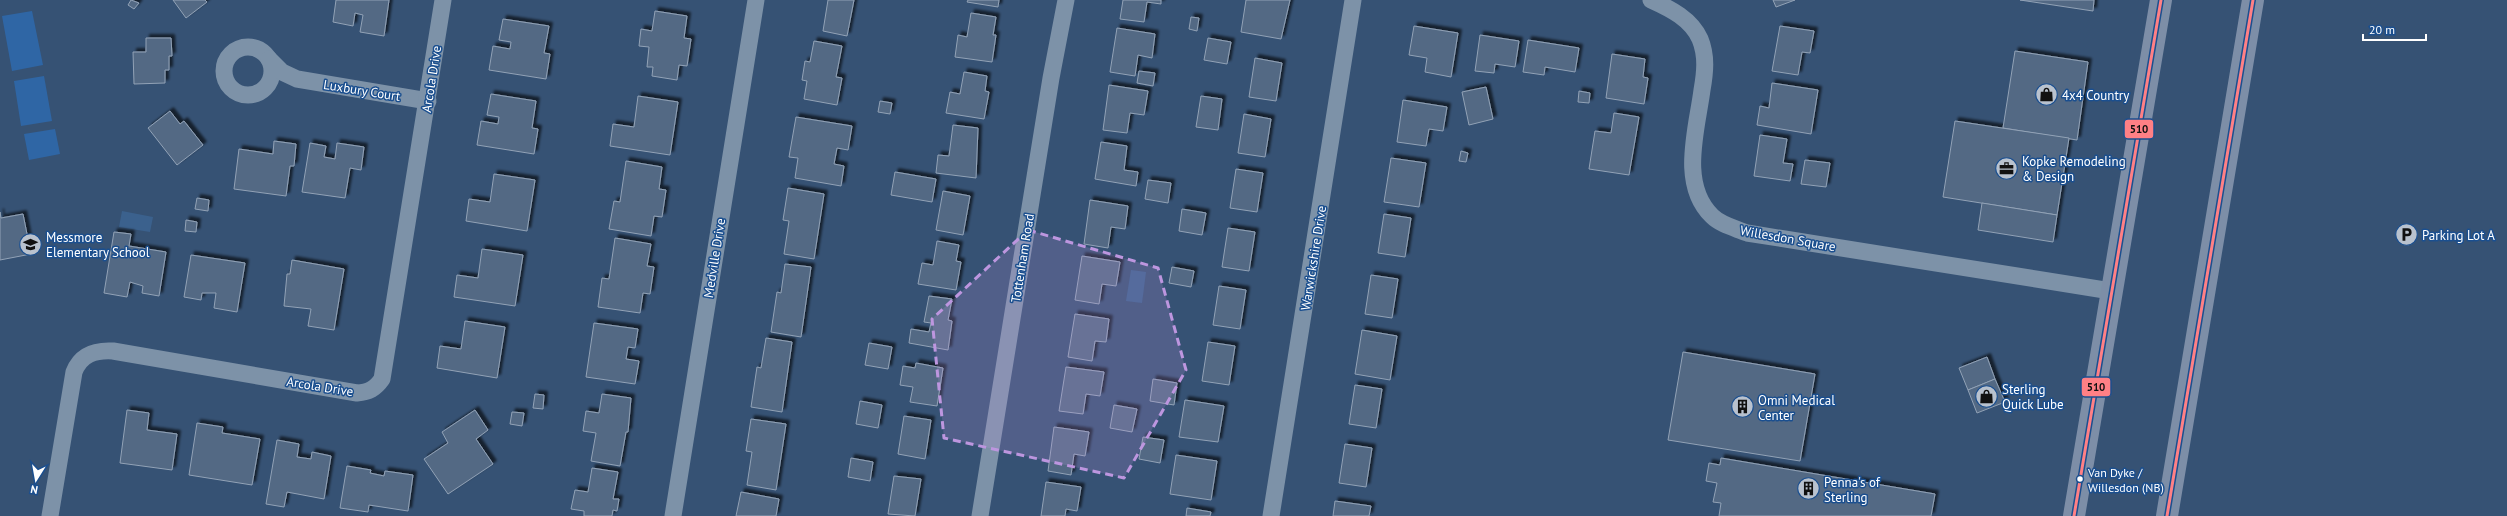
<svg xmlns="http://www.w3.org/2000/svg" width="2507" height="516" viewBox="0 0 2507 516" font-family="'PT Sans',sans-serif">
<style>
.green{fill:#2f66a5}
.water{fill:#3b618d}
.building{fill:#526984;stroke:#92a2b6;filter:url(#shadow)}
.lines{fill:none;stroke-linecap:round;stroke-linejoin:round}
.street{stroke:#7d92a8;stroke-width:17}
.primary{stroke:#7d8ea7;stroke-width:22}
.bus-1-casing{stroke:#1b4f8f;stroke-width:6}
.bus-1{stroke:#ff8085;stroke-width:3}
.marked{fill:#bd96df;fill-opacity:0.2;stroke:#bd96df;stroke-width:3;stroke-dasharray:8 5;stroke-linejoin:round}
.bus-dot{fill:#fff;stroke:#1b4f8f;stroke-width:1.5}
.labels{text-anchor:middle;stroke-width:3;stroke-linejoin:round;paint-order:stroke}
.bus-label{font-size:12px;fill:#fff;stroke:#1b4f8f;text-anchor:start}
.street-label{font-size:13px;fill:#fff;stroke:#1b4f8f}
.poi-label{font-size:13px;fill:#fff;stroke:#1b4f8f;text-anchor:start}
.line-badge{stroke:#1b4f8f;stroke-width:1.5}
.pale-badge-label{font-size:11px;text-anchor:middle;font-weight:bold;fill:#111}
</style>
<defs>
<filter id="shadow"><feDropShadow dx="3.5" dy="-3.5" stdDeviation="1" flood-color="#0009"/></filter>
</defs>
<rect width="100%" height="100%" fill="#365274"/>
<g class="green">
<path d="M32,11L43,65L12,71L2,16Z"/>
<path d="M44,76L52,121L21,126L14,81Z"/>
<path d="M55,129L60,154L29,160L24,134Z"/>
</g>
<g class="water">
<path d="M122,211L153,217L150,232L119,227Z"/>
<path d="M1131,270L1146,272L1142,303L1126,301Z"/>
</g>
<g class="building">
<path d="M131,0L139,3L134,9L128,5Z"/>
<path d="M173,0H205L207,2L186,18Z"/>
<path d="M336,0H389L384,36L360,32L363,15L355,13L353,26L333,22Z"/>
<path d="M828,0H854L847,36L823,31Z"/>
<path d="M968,0H999L998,7L967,2Z"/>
<path d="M1123,0H1161V4L1147,2L1144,22L1120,19Z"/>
<path d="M1246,0H1290L1281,39L1241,32Z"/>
<path d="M1773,0H1795L1776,7Z"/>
<path d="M2020,0H2094L2093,11Z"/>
<path d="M655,11L687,16L684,38L691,39L687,66L679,65L677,80L652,76L653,67H647L649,47L639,46L641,29L652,31Z"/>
<path d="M971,13L996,17L993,35H996L992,62L955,57L958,35L967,37Z"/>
<path d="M1191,17L1199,18L1197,31L1189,29Z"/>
<path d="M503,19L549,26L544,53L550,54L546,79L489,70L493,46L510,49L511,42L499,40Z"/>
<path d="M1414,26L1458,33L1451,77L1425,72L1427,58L1409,55Z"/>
<path d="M1780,26L1814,31L1810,53L1802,52L1798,75L1772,71Z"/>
<path d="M1117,28L1155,34L1152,58L1138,55L1135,76L1110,72Z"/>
<path d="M1480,35L1519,41L1515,67L1495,64L1494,73L1475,71Z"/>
<path d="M146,38H171L172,56H169V70H165V83L134,84L133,52H146Z"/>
<path d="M1208,38L1231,42L1227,64L1204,60Z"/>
<path d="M1528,40L1579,48L1575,72L1545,67L1544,75L1523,72Z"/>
<path d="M814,41L842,46L836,77L842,78L837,105L804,99L807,81L802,80L805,61L810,62Z"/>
<path d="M2015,51L2088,62L2077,140L2003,128Z"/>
<path d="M1612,54L1645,59L1643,77L1648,78L1644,104L1606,98Z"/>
<path d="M1255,58L1282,63L1276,101L1249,97Z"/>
<path d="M1139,71L1155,73L1153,86L1137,83Z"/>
<path d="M964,72L987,76L985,91L989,92L984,119L946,113L950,92L960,94Z"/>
<path d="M1772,83L1818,90L1811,134L1757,125L1760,106L1769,108Z"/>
<path d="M1109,85L1148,91L1144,115L1130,113L1127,133L1103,130Z"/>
<path d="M1486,87L1493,119L1469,125L1462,92Z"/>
<path d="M1579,91L1590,93L1589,103L1578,102Z"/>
<path d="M491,94L536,101L532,128L538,129L534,154L477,145L481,121L498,124L499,117L487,115Z"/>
<path d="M638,96L678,102L670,155L610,146L613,124L634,127Z"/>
<path d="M1201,96L1222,99L1218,130L1196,127Z"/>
<path d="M1403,100L1447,107L1443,131L1429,129L1426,146L1397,142Z"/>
<path d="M880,101L892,103L890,114L878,112Z"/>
<path d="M170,111L180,124L184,121L203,145L177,165L148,128Z"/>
<path d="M1614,113L1639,117L1629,175L1589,169L1595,131L1611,133Z"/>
<path d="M1244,114L1271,119L1265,157L1238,153Z"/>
<path d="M796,117L852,126L848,150L837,148L834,164L844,166L841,186L795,178L798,158L789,157Z"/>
<path d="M1955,121L2069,138L2057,215L1943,197Z"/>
<path d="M953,125L978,128L976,178L936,173L938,155L949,156Z"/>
<path d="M1760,135L1787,139L1783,163L1793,164L1790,181L1754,176Z"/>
<path d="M274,141L296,144L294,166H290L286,196L234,189L239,149L273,154Z"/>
<path d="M1101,142L1127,146L1124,170L1138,172L1136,186L1095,179Z"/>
<path d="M310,143L326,146L324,157L335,159L337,143L364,147L361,170L350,168L345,198L302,192Z"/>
<path d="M1461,151L1468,153L1466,162L1459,161Z"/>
<path d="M1391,158L1426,163L1419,207L1384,202Z"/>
<path d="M1805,160L1830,163L1826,187L1801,184Z"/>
<path d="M626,161L662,167L659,189L666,190L662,217L654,216L651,236L609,229L614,201L620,202Z"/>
<path d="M1236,169L1263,173L1257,212L1230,208Z"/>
<path d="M895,172L936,179L932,202L891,195Z"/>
<path d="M494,174L535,180L527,231L466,221L469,199L490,202Z"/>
<path d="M1148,180L1171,183L1168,203L1145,199Z"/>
<path d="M788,188L824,194L814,259L784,254L789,221L783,220Z"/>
<path d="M943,191L970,196L963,235L936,230Z"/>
<path d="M197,198L209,200L208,211L195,209Z"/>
<path d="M1090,200L1128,206L1125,229L1111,227L1108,248L1084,244Z"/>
<path d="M1982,203L2057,215L2053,242L1978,230Z"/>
<path d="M1182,209L1206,213L1202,235L1179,231Z"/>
<path d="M0,212L1,218L23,214L31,254L0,260Z"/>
<path d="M1384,214L1411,218L1405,257L1378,253Z"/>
<path d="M186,220L197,222L196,232L185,231Z"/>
<path d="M1228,228L1255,232L1249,271L1222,267Z"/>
<path d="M114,232L131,234L129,246L166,252L159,296L142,293L143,286L130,282L127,297L104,293Z"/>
<path d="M615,238L651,244L647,266L654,267L650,294L643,293L640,313L598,307L602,278L609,279Z"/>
<path d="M937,241L959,245L956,261L961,262L956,290L918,284L922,263L933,265Z"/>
<path d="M482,249L523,255L515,306L454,297L457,275L478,278Z"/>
<path d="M191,255L245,263L237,312L214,308L216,293H202L201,300L184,297Z"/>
<path d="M1082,256L1120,262L1116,286L1102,284L1099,304L1075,300Z"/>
<path d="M292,260L344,269L334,330L308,326L311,309L284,306L287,274H290Z"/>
<path d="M785,264L811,267L801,337L771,332L777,292L781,293Z"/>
<path d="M1172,267L1194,271L1191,287L1169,283Z"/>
<path d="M1371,275L1398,279L1392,318L1365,314Z"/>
<path d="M1219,286L1246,290L1240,329L1213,325Z"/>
<path d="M929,296L952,299L948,320L952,321L948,350L909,343L911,329L929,332L931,323L924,322Z"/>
<path d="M1075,314L1109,319L1106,342L1095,341L1092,361L1068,357Z"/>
<path d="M465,321L505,327L497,378L437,368L440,346L461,349Z"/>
<path d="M594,323L638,329L635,348L628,347L626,359L639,361L635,384L586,377Z"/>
<path d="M1362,330L1397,336L1390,380L1355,374Z"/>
<path d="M766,338L792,342L782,412L751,407L757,367L761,368Z"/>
<path d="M1208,342L1235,346L1229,385L1202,381Z"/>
<path d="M869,343L892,347L888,369L865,365Z"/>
<path d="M1683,352L1815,374L1800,461L1668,440Z"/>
<path d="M1987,357L1995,379L1968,390L1959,368Z"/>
<path d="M916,363L943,368L937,406L910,402L913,387L900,385L903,366L915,368Z"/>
<path d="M1066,367L1104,372L1100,396L1086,394L1083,414L1059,411Z"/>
<path d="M1153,379L1177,383L1174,405L1150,401Z"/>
<path d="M1995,379L2005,402L1977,413L1968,390Z"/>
<path d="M1355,385L1382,389L1376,428L1349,424Z"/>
<path d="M535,394L544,395L543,409L533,408Z"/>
<path d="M602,394L631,398L628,432H626L620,466L591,461L596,433L583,431L586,411L599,413Z"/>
<path d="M1185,400L1224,406L1218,442L1179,437Z"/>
<path d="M860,401L882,405L878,428L856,424Z"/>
<path d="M1114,405L1137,409L1132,432L1110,428Z"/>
<path d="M127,410L149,413L147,430L177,434L172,470L120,463Z"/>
<path d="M475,410L488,430L476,439L493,464L448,494L424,459L448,443L442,432Z"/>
<path d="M512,412L524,413L522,426L510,424Z"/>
<path d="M904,416L931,420L925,459L898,454Z"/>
<path d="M751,419L786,424L776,490L747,485L752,452L746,451Z"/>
<path d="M197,423L223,427L222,433L260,439L252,485L189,475Z"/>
<path d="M1054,427L1089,432L1085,456L1074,454L1071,475L1048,471Z"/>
<path d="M1143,437L1164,440L1160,463L1139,459Z"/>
<path d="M277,440L299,444L297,457L311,459L312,452L331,456L324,499L287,492L284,507L266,504Z"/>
<path d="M1345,444L1372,448L1366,487L1339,483Z"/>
<path d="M1176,455L1217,461L1211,500L1170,494Z"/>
<path d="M851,458L873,462L870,481L848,477Z"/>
<path d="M1721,458L1935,494L1931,516H1719L1721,503L1713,502L1717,483L1706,481L1709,463L1720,465Z"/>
<path d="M347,466L371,470L370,473L384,476L385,471L413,475L408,511L369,505L368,512L340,508Z"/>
<path d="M592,468L618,472L613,499H619L617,511L613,510L612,516H584V511L571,509L575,490L588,492Z"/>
<path d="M894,476L921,479L915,516L888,514Z"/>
<path d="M1046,482L1081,487L1077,511L1066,509L1065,516H1041Z"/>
<path d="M741,492L779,499L776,516H736Z"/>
<path d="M1335,501L1371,506L1369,516H1333Z"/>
<path d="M1187,508L1211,512L1210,516H1186Z"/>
</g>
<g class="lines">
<g class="street">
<path d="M1651,0C1671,9 1691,19 1700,39C1707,56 1705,73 1702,90C1697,129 1679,184 1712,216C1721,225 1735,228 1747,233L2111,291"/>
<circle cx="248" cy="71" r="24"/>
<path d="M269,59L282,72L297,79L428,101"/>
<path d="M50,516L74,372C81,354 95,350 113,351L357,393C369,392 375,389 382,379L443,0"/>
<path d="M673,516L756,0"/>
<path d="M980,516L1051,78L1066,0"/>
<path d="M1271,516L1353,0"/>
</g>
<g class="primary">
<path d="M2074,516L2161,0"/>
<path d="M2167,516L2253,0"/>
</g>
<defs>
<g id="bus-1">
<path d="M2074,516L2161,0"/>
<path d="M2167,516L2253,0"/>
</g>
</defs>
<use href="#bus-1" class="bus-1-casing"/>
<use href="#bus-1" class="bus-1"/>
</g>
<path class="marked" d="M1028,230L1158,268L1186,370L1124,478L944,438L932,319Z"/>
<defs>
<symbol id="shop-disc" viewBox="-11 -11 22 22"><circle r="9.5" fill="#b9c2ce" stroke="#1b4f8f"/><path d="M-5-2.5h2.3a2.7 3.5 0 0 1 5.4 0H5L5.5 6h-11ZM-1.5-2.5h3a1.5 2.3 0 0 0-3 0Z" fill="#111"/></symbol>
<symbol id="office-disc" viewBox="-11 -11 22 22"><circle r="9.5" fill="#b9c2ce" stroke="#1b4f8f"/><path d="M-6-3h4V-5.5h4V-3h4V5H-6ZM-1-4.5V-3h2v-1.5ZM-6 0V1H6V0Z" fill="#111"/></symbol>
<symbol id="parking-disc" viewBox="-11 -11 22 22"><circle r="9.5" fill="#b9c2ce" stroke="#1b4f8f"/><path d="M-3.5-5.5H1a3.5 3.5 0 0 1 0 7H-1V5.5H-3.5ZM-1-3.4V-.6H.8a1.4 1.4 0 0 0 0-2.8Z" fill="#111"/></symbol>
<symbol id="school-disc" viewBox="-11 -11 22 22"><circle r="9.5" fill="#b9c2ce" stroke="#1b4f8f"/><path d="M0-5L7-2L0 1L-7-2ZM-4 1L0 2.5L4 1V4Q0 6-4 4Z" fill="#111"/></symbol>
<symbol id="building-disc" viewBox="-11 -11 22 22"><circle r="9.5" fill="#b9c2ce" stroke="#1b4f8f"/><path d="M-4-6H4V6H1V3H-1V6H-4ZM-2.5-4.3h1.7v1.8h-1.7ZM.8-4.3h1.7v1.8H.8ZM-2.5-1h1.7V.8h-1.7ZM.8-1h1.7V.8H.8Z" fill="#111"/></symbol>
</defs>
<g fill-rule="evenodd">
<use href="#shop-disc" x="2034" y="82" width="25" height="25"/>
<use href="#office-disc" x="1994" y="156" width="25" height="25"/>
<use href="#parking-disc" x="2394" y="222" width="25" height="25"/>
<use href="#school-disc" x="18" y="232" width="25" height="25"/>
<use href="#shop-disc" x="1974" y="384" width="25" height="25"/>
<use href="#building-disc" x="1730" y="394" width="25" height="25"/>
<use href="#building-disc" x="1796" y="476" width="25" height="25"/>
</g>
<circle class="bus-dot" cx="2080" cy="479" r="3.5"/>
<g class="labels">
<g class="bus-label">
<text x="2088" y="477">Van Dyke /<tspan x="2088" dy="15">Willesdon (NB)</tspan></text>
</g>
<g class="street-label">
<text transform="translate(431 79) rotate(-81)" y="5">Arcola Drive</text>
<text transform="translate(362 90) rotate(9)" y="5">Luxbury Court</text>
<text transform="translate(1788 238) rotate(10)" y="5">Willesdon Square</text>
<text transform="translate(714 258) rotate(-81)" y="5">Medville Drive</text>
<text transform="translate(1022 258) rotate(-81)" y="5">Tottenham Road</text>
<text transform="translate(1313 258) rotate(-81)" y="5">Warwickshire Drive</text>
<text transform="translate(320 386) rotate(9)" y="5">Arcola Drive</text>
</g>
<g class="poi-label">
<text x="2062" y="100">4x4 Country</text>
<text x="2022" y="166">Kopke Remodeling<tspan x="2022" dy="15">&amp; Design</tspan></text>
<text x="2422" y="240">Parking Lot A</text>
<text x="46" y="242">Messmore<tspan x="46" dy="15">Elementary School</tspan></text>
<text x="2002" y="394">Sterling<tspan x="2002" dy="15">Quick Lube</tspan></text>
<text x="1758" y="405">Omni Medical<tspan x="1758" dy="15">Center</tspan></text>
<text x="1824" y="487">Penna's of<tspan x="1824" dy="15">Sterling</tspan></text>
</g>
</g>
<g class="line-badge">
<rect x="2124" y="119" width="30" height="20" rx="4" fill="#ff8085"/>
<rect x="2081" y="377" width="30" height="20" rx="4" fill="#ff8085"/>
</g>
<g class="pale-badge-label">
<text x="2139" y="133">510</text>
<text x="2096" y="391">510</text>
</g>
<g transform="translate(36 480) rotate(191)" stroke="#1b4f8f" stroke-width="3" paint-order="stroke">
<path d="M0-3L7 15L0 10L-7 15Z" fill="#ffffff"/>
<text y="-6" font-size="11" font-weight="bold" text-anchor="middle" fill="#ffffff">N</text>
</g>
<path d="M2363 34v6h63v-6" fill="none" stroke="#ffffff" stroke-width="2"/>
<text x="2369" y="34" font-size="12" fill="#ffffff" stroke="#1b4f8f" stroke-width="3" paint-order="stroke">20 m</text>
</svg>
